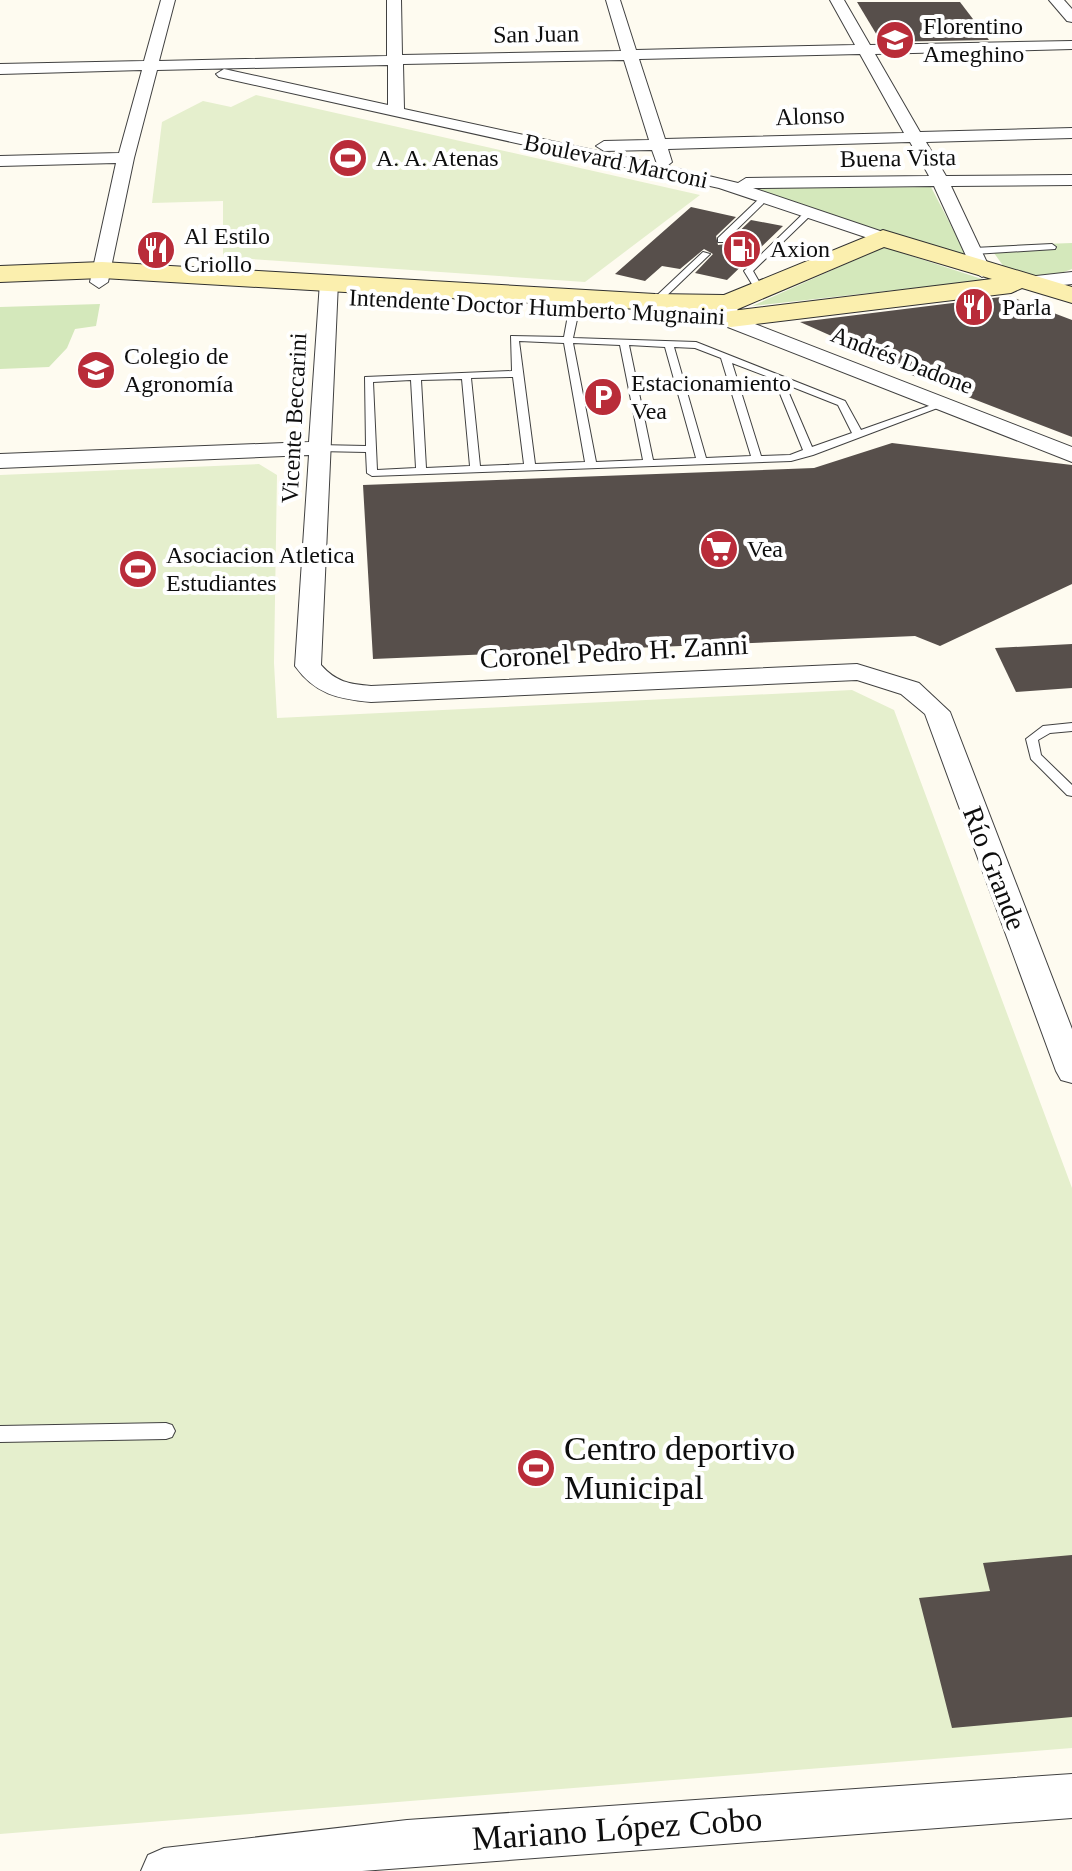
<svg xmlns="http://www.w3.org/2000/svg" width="1072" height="1871" viewBox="0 0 1072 1871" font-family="'Times New Roman',serif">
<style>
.green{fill:#d4e8bb}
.pitch{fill:#e5efcd}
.building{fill:#574f4b}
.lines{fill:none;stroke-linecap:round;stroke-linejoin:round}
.service-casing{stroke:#414141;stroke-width:2}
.minor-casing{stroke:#414141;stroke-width:2}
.secondary-casing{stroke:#303030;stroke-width:2}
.service{fill:#fff;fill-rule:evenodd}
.minor{fill:#fff;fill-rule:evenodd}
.secondary{fill:#fbefae;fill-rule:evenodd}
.labels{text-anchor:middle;stroke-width:8;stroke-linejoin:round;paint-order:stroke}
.far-poi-label{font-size:24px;fill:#0e0e0e;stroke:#fff;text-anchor:start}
.far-street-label{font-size:24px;fill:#0e0e0e;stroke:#fff}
.street-label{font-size:28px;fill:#0e0e0e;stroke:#fff}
.near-poi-label{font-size:34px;fill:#0e0e0e;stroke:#fff;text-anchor:start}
.near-street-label{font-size:34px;fill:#0e0e0e;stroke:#fff}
</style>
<rect width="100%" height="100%" fill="#fefbf0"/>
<g class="green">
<path d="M931,187L970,262L749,188Z"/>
<path d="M1072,243V269L1036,282L1004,267L989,246Z"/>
<path d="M884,247L985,280L752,306Z"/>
<path d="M100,304L96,326L75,329L67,348L49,367L0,369V307Z"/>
</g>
<g class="pitch">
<path d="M256,95L700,195L585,282L223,257V201L152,203L162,122L203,101L231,107Z"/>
<path d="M259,464L277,475L274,663L277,718L852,690L894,710L1072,1188V1748L0,1834V475Z"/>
</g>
<g class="building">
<path d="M857,2H960L989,40L881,42Z"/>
<path d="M691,207L736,217L716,236L718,245L726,244L751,220L783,226L727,280L695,273L713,254L704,249L680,269L662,266L645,281L615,274Z"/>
<path d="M1009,296L1072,320V437L901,371L906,369L800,322Z"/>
<path d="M892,443L1072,465V584L940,646L915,636L373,659L363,485L814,468Z"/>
<path d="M1072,644V688L1016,692L995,648Z"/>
<path d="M1072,1555V1717L952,1728L919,1598L990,1591L983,1563Z"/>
</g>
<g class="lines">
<defs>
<g id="service">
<path d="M762,196L769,198L724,242H718V238Z"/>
<path d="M806,211L813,213L753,271L765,292L758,294L744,271Z"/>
<path d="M1052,244L1056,247L1055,249L974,254L970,251L974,248Z"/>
<path d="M703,252L710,254L658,304H652V300Z"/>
<path d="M574,307L579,310L573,338L696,342L845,401L861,430L940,402L948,404L813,455L791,461L372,476L367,473L366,452L318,451L313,448L318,445L366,446L365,377L512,371L511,336L564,337L569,310ZM519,341L564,343L585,462L535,464ZM573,343L620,345L643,460L596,462ZM629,345L665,347L696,458L653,460ZM674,347L695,348L721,358L751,456L706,458ZM732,363L774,379L803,450L790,455L761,456ZM513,377L524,464L480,466L471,378ZM462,379L470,466L426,468L421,380ZM411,380L416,468L377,470L373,382ZM785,384L838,405L852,433L812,447Z"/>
<path d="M1072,723V731L1050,733L1038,740L1041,755L1072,785V796L1067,795L1031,759L1026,739L1043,726Z"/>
<path d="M166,1423L172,1425L175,1431L172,1437L166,1439L0,1442V1426Z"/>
</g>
<g id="minor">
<path d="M161,0H175L159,61L387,56V0H401L402,55L621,51L606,0H620L636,50L855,45L830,0H844L870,45L1072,41V49L875,54L920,132L1072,128V138L926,142L946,176L1072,175V185L951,186L991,271L982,277L973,271L934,186L753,188L889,234L892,238L889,242L883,243L719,188L219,77L216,74L224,69L388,105V65L157,70L134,158L108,282L99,288L90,282L116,163L0,166V156L119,153L142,70L0,74V64L144,61ZM860,54L904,133L665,139L639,59ZM624,60L649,140L604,141L596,146L604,151L652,150L657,164L404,109L403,64ZM910,142L929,176L746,178L738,183L667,166L672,162L668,149Z"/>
<path d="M1049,0H1064L1072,9V22L1067,21Z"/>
<path d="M1072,272V284L1036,288L1027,282L1036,276Z"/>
<path d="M329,276L338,282L321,665C336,682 349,684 371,686L857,664L919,683L950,712L1072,1029V1083L1061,1080L1056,1071L925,714L901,694L857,680L371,702C338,699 315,694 295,666L309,455L0,468V454L309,442L320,282Z"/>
<path d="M728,297L738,303L737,317L1072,447V462L720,324L717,320L718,303Z"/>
<path d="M1072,1774V1818L362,1871H141L148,1855L164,1848L407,1820Z"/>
</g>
<path id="secondary" d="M883,230L1072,287V303L1022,288L1011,293L731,327L721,325L717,319L721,313L731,311L992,279L884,247L738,309L655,310L102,278L0,282V266L102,262L655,294L724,295Z"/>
</defs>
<use href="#service" class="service-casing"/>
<use href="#minor" class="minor-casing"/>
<use href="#secondary" class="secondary-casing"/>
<use href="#service" class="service"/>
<use href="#minor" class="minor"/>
<use href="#secondary" class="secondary"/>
</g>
<defs>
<symbol id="school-disc" viewBox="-11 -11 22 22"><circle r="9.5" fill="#b92c39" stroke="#fff"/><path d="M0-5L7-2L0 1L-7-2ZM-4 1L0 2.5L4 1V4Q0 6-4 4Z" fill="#fff"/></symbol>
<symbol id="stadium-disc" viewBox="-11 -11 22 22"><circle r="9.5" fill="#b92c39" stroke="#fff"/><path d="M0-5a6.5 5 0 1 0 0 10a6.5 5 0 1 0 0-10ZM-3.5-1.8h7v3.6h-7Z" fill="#fff"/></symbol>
<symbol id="fuel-disc" viewBox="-11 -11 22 22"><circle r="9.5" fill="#b92c39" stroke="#fff"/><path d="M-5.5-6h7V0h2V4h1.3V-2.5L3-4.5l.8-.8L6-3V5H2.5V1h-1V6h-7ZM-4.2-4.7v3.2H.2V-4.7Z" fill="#fff"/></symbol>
<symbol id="restaurant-disc" viewBox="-11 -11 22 22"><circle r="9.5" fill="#b92c39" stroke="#fff"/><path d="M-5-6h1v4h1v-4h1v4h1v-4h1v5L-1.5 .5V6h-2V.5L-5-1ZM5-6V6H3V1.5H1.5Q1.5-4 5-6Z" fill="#fff"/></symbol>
<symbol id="parking-disc" viewBox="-11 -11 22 22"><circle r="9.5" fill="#b92c39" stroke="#fff"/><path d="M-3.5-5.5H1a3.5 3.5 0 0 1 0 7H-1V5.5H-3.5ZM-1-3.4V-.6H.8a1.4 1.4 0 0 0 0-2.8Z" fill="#fff"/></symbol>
<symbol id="supermarket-disc" viewBox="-11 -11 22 22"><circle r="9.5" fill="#b92c39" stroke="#fff"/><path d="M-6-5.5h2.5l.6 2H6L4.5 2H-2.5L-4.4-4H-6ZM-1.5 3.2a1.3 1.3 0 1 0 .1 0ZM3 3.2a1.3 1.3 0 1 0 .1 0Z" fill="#fff"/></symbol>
</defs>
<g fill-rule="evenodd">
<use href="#school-disc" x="873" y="18" width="44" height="44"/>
<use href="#stadium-disc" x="326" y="136" width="44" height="44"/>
<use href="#fuel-disc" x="720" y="227" width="44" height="44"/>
<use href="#restaurant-disc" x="134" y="228" width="44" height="44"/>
<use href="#restaurant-disc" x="952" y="285" width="44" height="44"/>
<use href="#school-disc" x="74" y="348" width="44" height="44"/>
<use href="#parking-disc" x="581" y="375" width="44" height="44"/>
<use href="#supermarket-disc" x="697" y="527" width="44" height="44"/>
<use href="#stadium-disc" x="116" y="547" width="44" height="44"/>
<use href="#stadium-disc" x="514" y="1446" width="44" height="44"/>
</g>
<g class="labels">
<g class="far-poi-label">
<text x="923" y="34">Florentino<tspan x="923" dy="28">Ameghino</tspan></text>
<text x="376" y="166">A. A. Atenas</text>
<text x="184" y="244">Al Estilo<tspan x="184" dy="28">Criollo</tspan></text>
<text x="770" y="257">Axion</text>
<text x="1002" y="315">Parla</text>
<text x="124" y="364">Colegio de<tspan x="124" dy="28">Agronomía</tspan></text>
<text x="631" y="391">Estacionamiento<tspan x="631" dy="28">Vea</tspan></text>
<text x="747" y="557">Vea</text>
<text x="166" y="563">Asociacion Atletica<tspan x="166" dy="28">Estudiantes</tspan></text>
</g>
<g class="far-street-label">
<text transform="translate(536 34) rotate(-1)" y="8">San Juan</text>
<text transform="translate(810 116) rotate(-2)" y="8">Alonso</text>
<text transform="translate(898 158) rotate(-1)" y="8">Buena Vista</text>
<text transform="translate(616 161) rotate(12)" y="8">Boulevard Marconi</text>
<text transform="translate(537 307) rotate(3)" y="8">Intendente Doctor Humberto Mugnaini</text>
<text transform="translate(902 360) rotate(21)" y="8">Andrés Dadone</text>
<text transform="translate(294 418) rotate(-87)" y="8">Vicente Beccarini</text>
</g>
<g class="street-label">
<text transform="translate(614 651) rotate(-3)" y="10">Coronel Pedro H. Zanni</text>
<text transform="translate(995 868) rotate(69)" y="10">Río Grande</text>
</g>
<g class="near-poi-label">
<text x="564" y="1460">Centro deportivo<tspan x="564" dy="39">Municipal</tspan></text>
</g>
<g class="near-street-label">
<text transform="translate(617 1828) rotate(-4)" y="12">Mariano López Cobo</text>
</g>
</g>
</svg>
